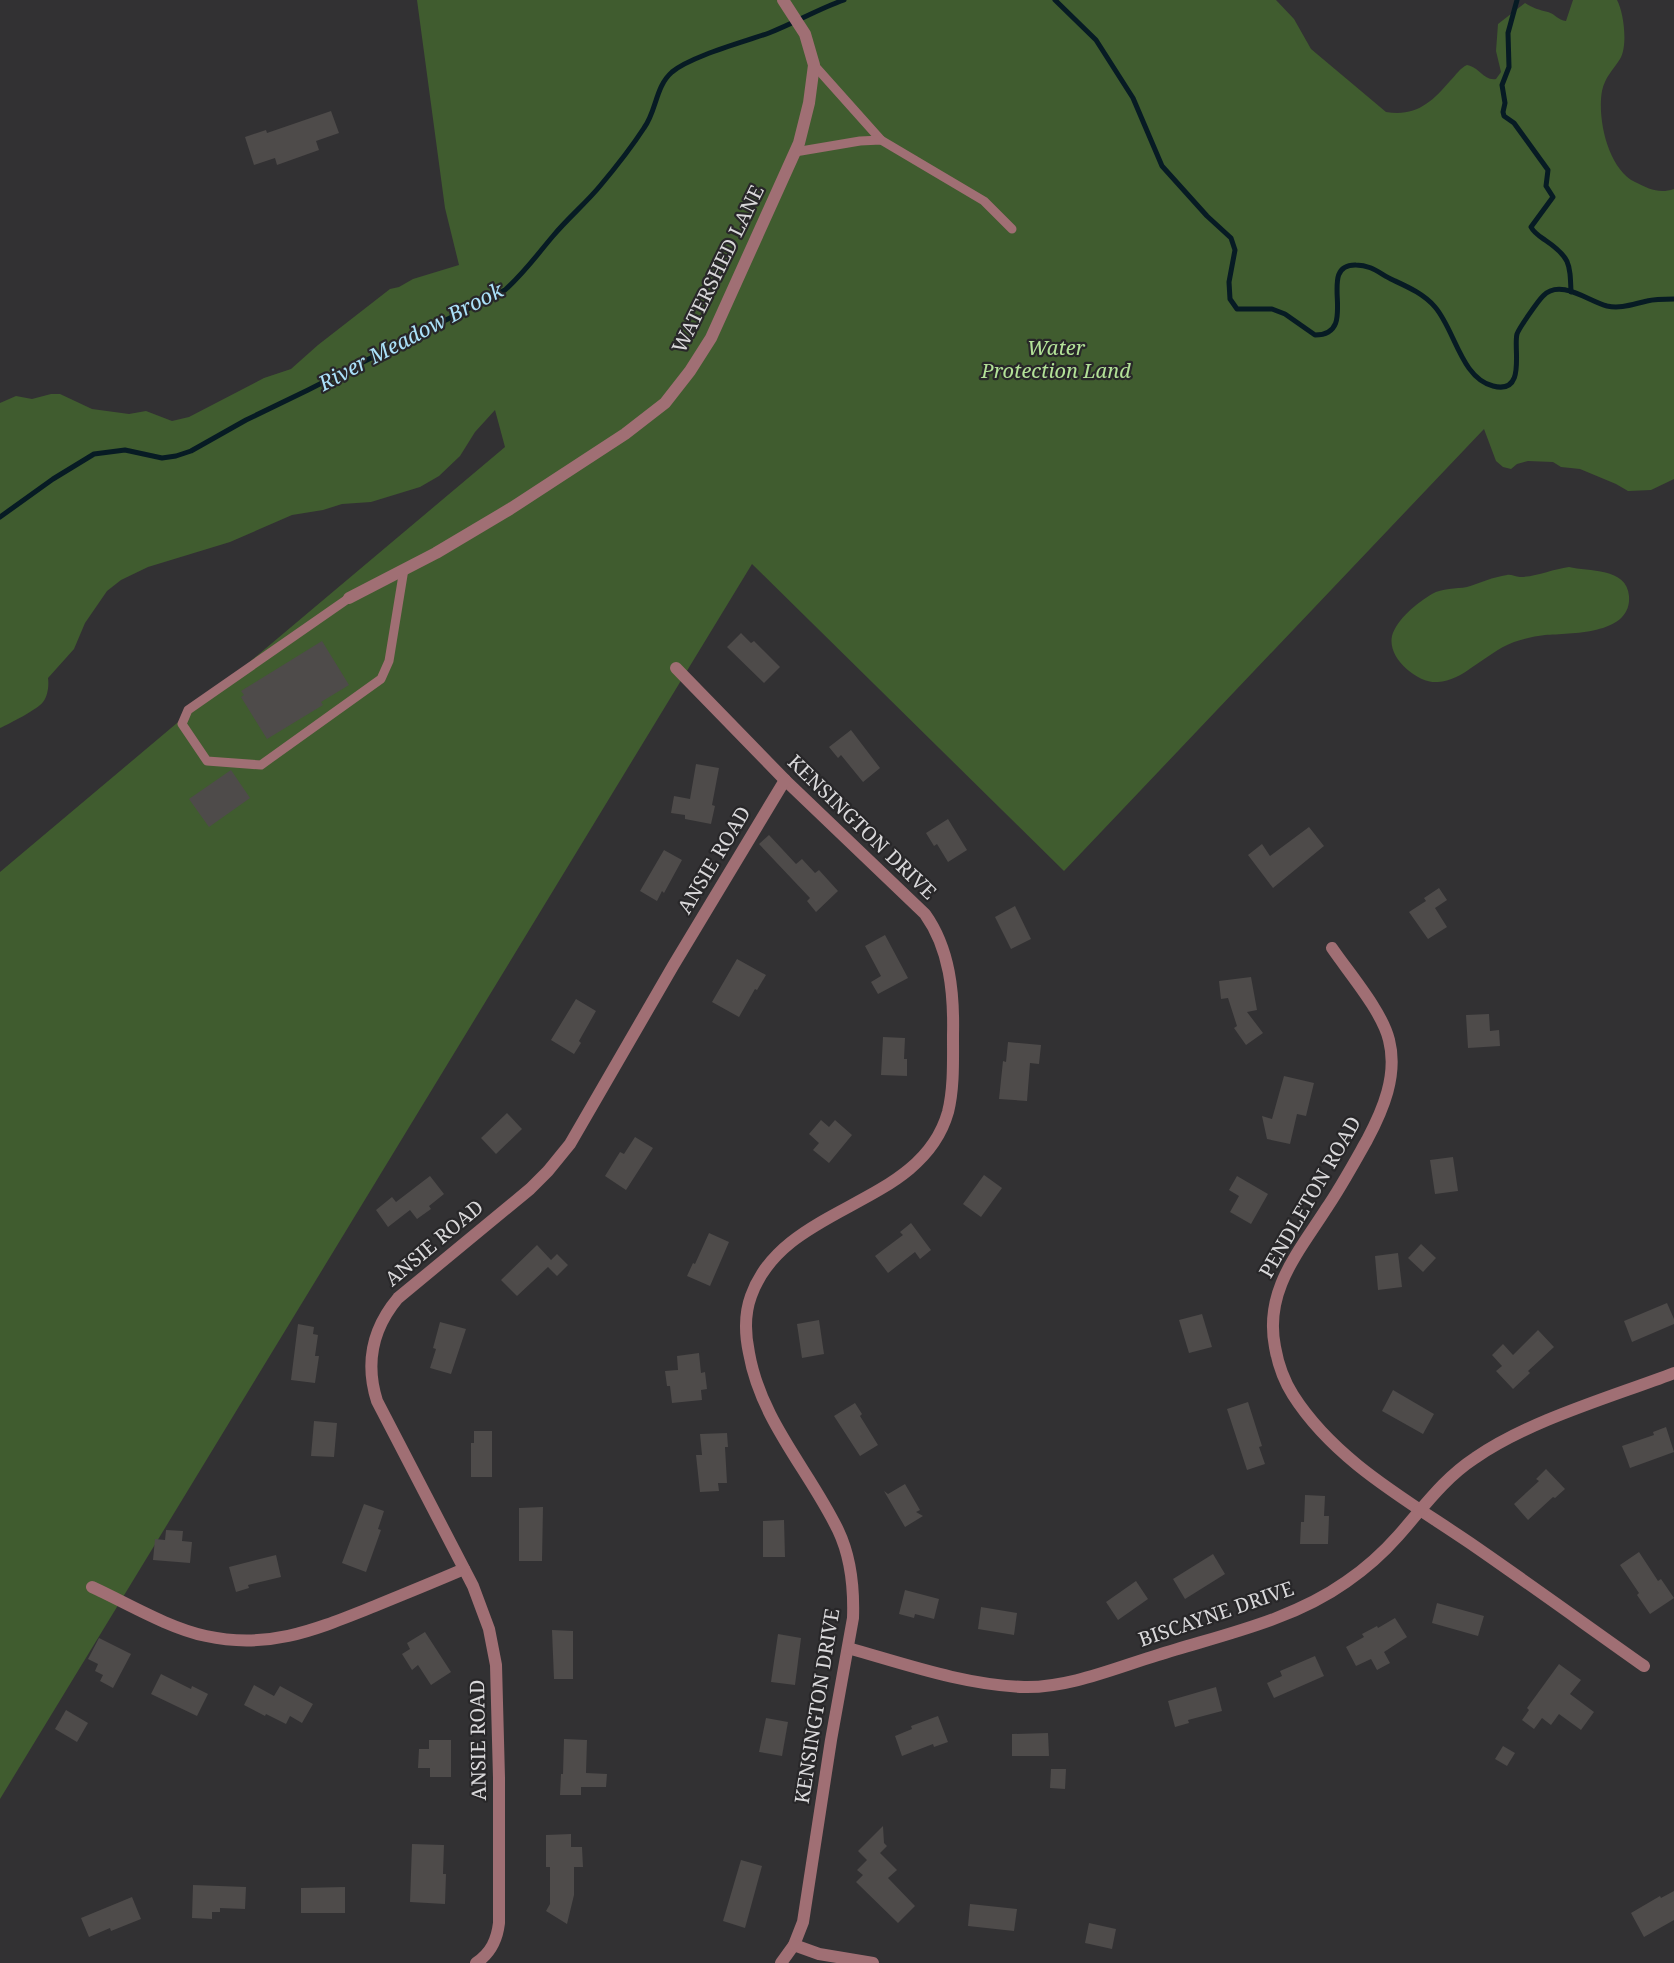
<svg xmlns="http://www.w3.org/2000/svg" width="1674" height="1963" viewBox="0 0 1674 1963" font-family="'Noto Serif',serif">
<style>
.green{fill:#405c2f}
.lines{fill:none;stroke-linecap:round;stroke-linejoin:round}
.stream{stroke:#071b24;stroke-width:5}
.building{fill:#4e4b4a}
.service{stroke:#a06f74;stroke-width:9}
.minor{stroke:#a06f74;stroke-width:12}
.labels{text-anchor:middle;stroke-width:4.5;stroke-linejoin:round;paint-order:stroke}
.street-label{font-size:20px;fill:#d9d8da;stroke:#282729}
.park-label{font-size:20px;font-style:italic;fill:#b3e298;stroke:#282729}
.water-label{font-size:21px;font-style:italic;fill:#abe1fa;stroke:#282729}
</style>
<rect width="100%" height="100%" fill="#323133"/>
<g class="green">
<path d="M417,0H1276L1294,19L1311,49L1386,112C1416,117 1432,102 1450,81C1456,75 1460,68 1467,65C1479,67 1484,81 1496,79L1501,72L1496,51L1498,24L1525,3C1533,8 1539,10 1548,12C1555,14 1558,20 1566,21L1573,0H1617C1624,13 1628,46 1620,59C1613,70 1605,77 1602,91C1597,118 1608,169 1635,182C1649,189 1659,194 1674,189V479L1651,490L1628,491L1616,484L1580,469L1561,467L1553,462L1528,461L1517,464L1511,469L1503,467L1496,461L1484,429L1064,871L752,564L0,1799V872L505,447L495,410L475,432L460,456L439,476L420,487L371,502L342,504L323,510L292,515L230,542L148,567L121,580L107,591L85,623L74,649L48,678C49,685 48,696 43,702C38,709 9,724 0,728V403L16,396L32,399L51,394H60L92,409L129,414L146,411L172,421L189,417L264,378L291,369L318,345L390,289L399,287L413,279L459,265L445,208Z"/>
<path d="M1569,567C1588,572 1627,567 1629,596C1632,635 1571,633 1545,635C1535,636 1523,639 1514,642C1498,648 1485,659 1471,668C1462,675 1450,681 1438,682C1419,684 1387,659 1392,636C1397,619 1417,603 1432,594C1442,588 1456,589 1467,587C1480,583 1493,577 1507,575C1511,574 1515,577 1520,577C1536,577 1553,569 1569,567Z"/>
</g>
<g class="lines">
<g class="stream">
<path d="M1055,0L1096,40L1133,98L1162,166L1207,216L1231,238L1235,250L1229,282L1230,299L1237,309H1272L1285,314L1315,335C1362,335 1314,264 1356,265C1372,265 1380,274 1393,280C1408,287 1424,294 1435,307C1455,330 1461,378 1493,386C1527,395 1513,348 1517,334C1519,328 1538,301 1543,296C1560,278 1588,301 1607,306C1621,309 1633,304 1647,301C1655,299 1665,299 1674,299"/>
<path d="M1517,0L1508,33L1509,67L1502,85L1505,103L1503,112L1504,116L1514,123L1548,170L1546,186L1553,197L1531,227C1534,233 1539,236 1545,240C1570,257 1570,263 1571,292"/>
<path d="M0,517L53,479L94,454L125,450L162,458L176,456L191,451L246,420L308,390L505,290C525,272 536,256 553,236C568,218 586,203 600,186C616,167 631,148 644,128C657,110 655,87 672,72C691,56 744,42 769,33C795,23 818,9 844,0"/>
</g>
</g>
<g class="building">
<path d="M331,111L339,133L316,141L319,150L277,165L275,158L254,165L245,137L266,130L267,133Z"/>
<path d="M741,633L751,643L754,641L780,667L764,683L727,647Z"/>
<path d="M322,641L349,685L321,702L323,705L267,739L241,697L244,695L241,691Z"/>
<path d="M851,730L880,768L863,782L841,755L838,758L829,747Z"/>
<path d="M696,764L719,768L712,805L715,806L711,824L685,819V815L671,813L674,796L690,799Z"/>
<path d="M231,770L250,798L209,827L189,799Z"/>
<path d="M948,819L967,850L948,862L937,844L934,846L926,833Z"/>
<path d="M1309,827L1324,846L1273,888L1248,855L1262,844L1270,856Z"/>
<path d="M769,835L796,864L802,859L815,873L819,870L838,891L816,912L807,901L810,898L759,844Z"/>
<path d="M664,850L682,860L664,893L662,891L657,901L640,891Z"/>
<path d="M1439,888L1447,900L1435,908L1447,927L1428,939L1409,912L1426,901L1424,898Z"/>
<path d="M1015,906L1031,939L1011,949L995,917Z"/>
<path d="M885,935L908,978L878,994L871,982L881,976L865,946Z"/>
<path d="M737,959L766,975L757,990L755,989L739,1017L712,1002Z"/>
<path d="M1251,977L1257,1010L1247,1012L1263,1033L1246,1045L1234,1028L1237,1026L1228,998L1221,999L1219,981Z"/>
<path d="M576,999L596,1011L579,1041L581,1043L574,1054L551,1040Z"/>
<path d="M1489,1014L1490,1031L1499,1030L1500,1046L1468,1048L1466,1015Z"/>
<path d="M883,1037L905,1038L904,1059H907V1076L881,1075Z"/>
<path d="M1008,1042L1041,1045L1039,1064L1030,1063L1027,1101L999,1099L1003,1061L1006,1062Z"/>
<path d="M1284,1076L1314,1083L1306,1116L1297,1114L1290,1144L1267,1139L1262,1116L1272,1119Z"/>
<path d="M507,1113L522,1129L496,1154L481,1138Z"/>
<path d="M821,1120L829,1127L835,1120L852,1135L829,1163L813,1150L819,1143L809,1134Z"/>
<path d="M635,1137L653,1148L626,1190L605,1176L620,1152L624,1154Z"/>
<path d="M1453,1157L1458,1191L1435,1194L1430,1160Z"/>
<path d="M984,1175L1002,1188L981,1217L963,1204Z"/>
<path d="M430,1176L444,1194L429,1206L431,1209L417,1219L410,1210L388,1227L376,1210L392,1197L396,1202Z"/>
<path d="M1237,1176L1268,1194L1251,1224L1230,1212L1239,1196L1229,1190Z"/>
<path d="M911,1223L931,1250L920,1259L915,1252L888,1273L875,1256L903,1235L900,1232Z"/>
<path d="M709,1233L729,1242L710,1286L687,1276L693,1263L695,1264Z"/>
<path d="M1421,1244L1436,1258L1423,1272L1408,1258Z"/>
<path d="M537,1245L551,1260L557,1254L568,1265L557,1276L548,1267L517,1296L501,1280Z"/>
<path d="M1398,1253L1402,1287L1378,1290L1375,1256Z"/>
<path d="M1667,1303L1674,1319V1324L1632,1342L1624,1321Z"/>
<path d="M1202,1314L1212,1347L1189,1353L1179,1320Z"/>
<path d="M819,1320L824,1354L802,1358L797,1324Z"/>
<path d="M440,1322L466,1329L451,1374L430,1368L436,1349L433,1348Z"/>
<path d="M298,1324L314,1327L313,1334L318,1335L315,1356H319L315,1383L291,1380Z"/>
<path d="M1538,1330L1554,1347L1528,1371L1530,1373L1513,1389L1496,1371L1502,1366L1492,1355L1503,1344L1513,1355Z"/>
<path d="M699,1353L701,1373L705,1372L707,1389L701,1390L702,1400L672,1403L670,1386H667L665,1371L678,1370L677,1356Z"/>
<path d="M1393,1390L1434,1414L1423,1434L1382,1411Z"/>
<path d="M1248,1402L1262,1446L1259,1447L1265,1464L1247,1470L1227,1409Z"/>
<path d="M855,1403L862,1414L860,1416L878,1445L860,1456L834,1416Z"/>
<path d="M314,1421L337,1423L334,1457L311,1456Z"/>
<path d="M1666,1427L1674,1452L1630,1468L1622,1446L1654,1435L1653,1432Z"/>
<path d="M474,1431H492V1477H471V1443H474Z"/>
<path d="M727,1433L728,1447H725L727,1483H718L719,1491L700,1492L696,1455H702L700,1434Z"/>
<path d="M1546,1469L1565,1489L1555,1498L1553,1497L1528,1520L1514,1504L1539,1481L1536,1479Z"/>
<path d="M905,1484L920,1510L916,1512L923,1516L905,1527L884,1491L888,1494Z"/>
<path d="M1305,1495L1325,1496L1324,1516H1329L1328,1544H1300L1301,1522H1304Z"/>
<path d="M364,1504L384,1511L378,1529L381,1530L366,1572L342,1563Z"/>
<path d="M543,1507L542,1561H519V1508Z"/>
<path d="M784,1520L785,1557H763V1521Z"/>
<path d="M166,1530L183,1531L182,1541L192,1542L190,1563L153,1560L155,1539L165,1540Z"/>
<path d="M1639,1552L1658,1581L1661,1579L1674,1598L1650,1614L1637,1595L1639,1593L1620,1565Z"/>
<path d="M1213,1554L1225,1574L1185,1599L1173,1579Z"/>
<path d="M276,1555L281,1577L248,1585L249,1588L236,1592L229,1567Z"/>
<path d="M1136,1581L1148,1599L1118,1620L1106,1602Z"/>
<path d="M905,1590L939,1599L934,1619L915,1614L914,1618L899,1614Z"/>
<path d="M1437,1603L1484,1616L1478,1636L1432,1623Z"/>
<path d="M981,1607L1017,1613L1014,1635L978,1629Z"/>
<path d="M1395,1618L1407,1637L1384,1652L1390,1663L1377,1670L1371,1659L1356,1666L1346,1647L1364,1637L1362,1634L1377,1626L1378,1628Z"/>
<path d="M552,1630L573,1631V1679H554Z"/>
<path d="M425,1632L451,1672L431,1685L418,1665L412,1670L402,1654L410,1649L407,1643Z"/>
<path d="M778,1634L801,1638L795,1685L771,1682Z"/>
<path d="M99,1638L131,1654L113,1688L100,1681L103,1675L95,1671L98,1664L88,1659Z"/>
<path d="M1315,1656L1324,1676L1274,1698L1267,1683L1282,1676L1280,1671Z"/>
<path d="M1559,1664L1581,1680L1570,1694L1594,1712L1581,1730L1559,1714L1551,1725L1542,1718L1534,1729L1522,1720L1529,1710L1527,1708Z"/>
<path d="M161,1674L191,1689L192,1686L208,1694L197,1716L151,1694Z"/>
<path d="M254,1685L274,1696L280,1686L313,1704L302,1723L290,1716L286,1724L266,1714L265,1716L244,1705Z"/>
<path d="M1216,1687L1222,1711L1188,1720L1189,1723L1175,1727L1168,1701Z"/>
<path d="M66,1710L88,1723L77,1742L55,1729Z"/>
<path d="M938,1716L948,1742L934,1747L933,1744L902,1756L895,1736L912,1729L911,1726Z"/>
<path d="M766,1718L788,1722L782,1756L759,1752Z"/>
<path d="M1048,1733L1049,1756H1012V1734Z"/>
<path d="M564,1739L587,1740L586,1773L607,1774L606,1787H581V1795H560L561,1774H563Z"/>
<path d="M429,1740H451V1777H430V1768H418L419,1749H429Z"/>
<path d="M1503,1746L1515,1753L1507,1766L1495,1759Z"/>
<path d="M1051,1769H1066L1065,1789L1050,1788Z"/>
<path d="M883,1826L884,1843L887,1846L880,1853L897,1870L888,1878L915,1906L898,1923L856,1882L863,1875L857,1870L867,1860L858,1851Z"/>
<path d="M571,1834V1847H582L583,1867H574V1895L567,1924L546,1911L550,1904V1867H546V1835Z"/>
<path d="M412,1844L444,1845L443,1874H446L445,1904L410,1902Z"/>
<path d="M741,1860L762,1866L745,1928L723,1921Z"/>
<path d="M193,1885L246,1887L245,1909L220,1908V1912H212V1919L192,1918Z"/>
<path d="M345,1887V1913H301V1888Z"/>
<path d="M1674,1891V1920L1644,1937L1631,1913L1660,1896L1661,1898Z"/>
<path d="M132,1897L141,1919L111,1931L110,1928L89,1937L81,1918Z"/>
<path d="M970,1904L1017,1909L1014,1931L968,1926Z"/>
<path d="M1089,1923L1116,1929L1112,1949L1085,1943Z"/>
</g>
<g class="lines">
<g class="service">
<path d="M814,65L881,140"/>
<path d="M795,152L860,141L881,140L984,201L1012,229"/>
<path d="M349,598L188,710L182,724L207,761L261,765L381,679L389,661L404,569"/>
</g>
<g class="minor">
<path d="M349,598L436,553L510,509L625,434L665,403L690,371L711,338L799,143L809,103L814,65L805,34L783,0"/>
<path d="M676,668L785,780L925,914C950,949 954,993 953,1035C953,1060 954,1088 948,1112C921,1208 784,1203 751,1296C744,1315 745,1334 749,1353C761,1421 809,1470 838,1530C851,1557 854,1589 853,1618L831,1740L803,1922L794,1945L781,1963"/>
<path d="M1332,948C1349,973 1382,1011 1389,1040C1398,1075 1383,1110 1367,1140C1354,1163 1341,1187 1326,1209C1298,1253 1264,1291 1275,1347C1278,1364 1284,1381 1293,1395C1335,1461 1407,1500 1470,1543C1528,1583 1586,1625 1644,1666"/>
<path d="M92,1587C127,1603 168,1628 206,1636C270,1650 317,1629 375,1606C404,1594 434,1582 464,1569"/>
<path d="M848,1648C905,1664 964,1685 1024,1687C1069,1688 1115,1668 1158,1655C1221,1635 1291,1621 1346,1582C1365,1569 1383,1553 1398,1536C1423,1508 1443,1479 1475,1458C1530,1420 1611,1397 1674,1373"/>
<path d="M794,1945L819,1954L873,1963"/>
<path d="M476,1963C491,1953 497,1940 499,1923V1778L496,1665L489,1629L473,1586L377,1401C365,1363 372,1329 398,1298L530,1189L548,1171L570,1144L673,966L785,780"/>
</g>
</g>
<g class="labels">
<g class="street-label">
<text transform="translate(718 269) rotate(-64)" y="7">WATERSHED LANE</text>
<text transform="translate(862 827) rotate(44)" y="7">KENSINGTON DRIVE</text>
<text transform="translate(714 860) rotate(-59)" y="7">ANSIE ROAD</text>
<text transform="translate(1310 1197) rotate(-60)" y="7">PENDLETON ROAD</text>
<text transform="translate(434 1243) rotate(-40)" y="7">ANSIE ROAD</text>
<text transform="translate(1216 1614) rotate(-19)" y="7">BISCAYNE DRIVE</text>
<text transform="translate(817 1706) rotate(-81)" y="7">KENSINGTON DRIVE</text>
<text transform="translate(478 1740) rotate(-91)" y="7">ANSIE ROAD</text>
</g>
<g class="park-label">
<text x="1056" y="355">Water<tspan x="1056" dy="23">Protection Land</tspan></text>
</g>
<g class="water-label">
<text transform="translate(411 337) rotate(-28)" y="7">River Meadow Brook</text>
</g>
</g>
</svg>
